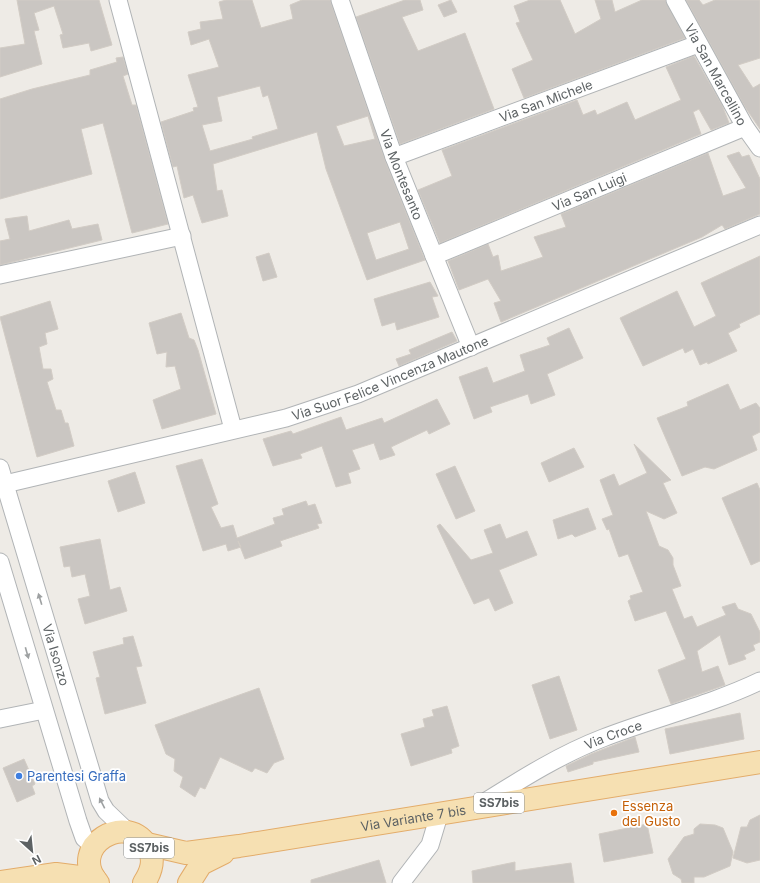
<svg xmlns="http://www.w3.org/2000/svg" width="760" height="883" viewBox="0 0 760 883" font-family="Inter,sans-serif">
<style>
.building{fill:#cac6c2;stroke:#d2ccc5;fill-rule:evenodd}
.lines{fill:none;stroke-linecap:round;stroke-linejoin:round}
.minor-casing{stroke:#b1b4b6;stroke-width:19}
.major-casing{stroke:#e3ac6a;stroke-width:24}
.minor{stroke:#fff;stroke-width:17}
.major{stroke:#f6e0b2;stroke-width:22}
.oneway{fill:#9ea1a2}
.shop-dot{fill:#3f7fe0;stroke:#fff;stroke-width:1.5}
.food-dot{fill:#e8710a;stroke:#fff;stroke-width:1.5}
.labels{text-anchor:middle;stroke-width:3.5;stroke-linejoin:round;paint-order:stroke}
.shield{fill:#fff;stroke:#8e9192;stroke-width:1}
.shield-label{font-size:12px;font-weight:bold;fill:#5d6264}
.street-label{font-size:13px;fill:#5d6264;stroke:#fff}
.shop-label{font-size:13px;fill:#366cbe;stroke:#fff;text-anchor:start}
.food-label{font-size:13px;fill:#c56008;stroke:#fff;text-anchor:start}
</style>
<rect width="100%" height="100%" fill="#eeebe6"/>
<g class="building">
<path d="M17,0H99L112,45L91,51L89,43L63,48L60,35L63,34L54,6L34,13L39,30L34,31L42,64L0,77V48L25,44Z"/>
<path d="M226,0H252L261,28L293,19L290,5L302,0H330L385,160L425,260L367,280L326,169L317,132L213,164L217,191L222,190L228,216L202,223L193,195L184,198L177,166L173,167L161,122L194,111L193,108L198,107L188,75L219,67L209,39L191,45L188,32L201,29L200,22L223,19L219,2ZM260,86L263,97L268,95L278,129L252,137L253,139L210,151L202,125L222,121L217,97ZM368,116L375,139L344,146L336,126ZM400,222L409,249L376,260L367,233Z"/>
<path d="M405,0H420L423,10L402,17L418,51L465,33L494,109L400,144L356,17Z"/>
<path d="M451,0L457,12L444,17L438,5Z"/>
<path d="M530,0H560L575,34L601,19L595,0H612L615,12L642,0H665L685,38L524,98L512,69L533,60L516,23L520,22L514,6Z"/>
<path d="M686,0H699L703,5L715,0H760V58L738,65L753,88L760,84V129L745,107Z"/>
<path d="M694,56L722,105L729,123L711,130L699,109L693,112L701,134L440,243L418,190L452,176L442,150L577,100L583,115L595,110L597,115L627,102L635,120L681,100L666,67Z"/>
<path d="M123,57L128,74L123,76L132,105H136L168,224L132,233L103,123L81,129L92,174L0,199V99L32,89L90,75V70L117,62L116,58Z"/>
<path d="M739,152L742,157L749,155L760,179V214L725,229L722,225L702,237L501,322L494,303L501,301L488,279L459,290L448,261L488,244L493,257L498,255L501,271L543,257L534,237L566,227L561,214L708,153L723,196L746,188L727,156Z"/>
<path d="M27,216L29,231L69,220L72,229L98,224L102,240L0,265V241L10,239L5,219Z"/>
<path d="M269,253L277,277L263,281L256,257Z"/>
<path d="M760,256V314L739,324L740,327L728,333L737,351L708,364L707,362L700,365L693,349L685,353L683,348L643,366L620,318L677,291L694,327L716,316L701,283Z"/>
<path d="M430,282L438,296L432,297L439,317L397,330L395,322L382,326L374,299Z"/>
<path d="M50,301L58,329L45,333L47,344L39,347L43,369H51L53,379L47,382L56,410H61L65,423H68L74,446L37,457L0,317Z"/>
<path d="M181,313L189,338L194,340L198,350L216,414L162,429L153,400L181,389L175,366L166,367L167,352L157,354L149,323Z"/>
<path d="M569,328L583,358L547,374L555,395L531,404L528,394L490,407L492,412L474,419L459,377L487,367L493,383L525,371L520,355L550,345L547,338Z"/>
<path d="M452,332L457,341L399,366L396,359L411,354L409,350Z"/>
<path d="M728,384L740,410L756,403L760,408V432L752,436L757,450L714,469L705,467L682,476L657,418L688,406L687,402Z"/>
<path d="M437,399L450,424L429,434L427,430L391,447L395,455L380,460L374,443L352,450L360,469L348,473L351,483L336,487L322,446L300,454L302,458L273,466L263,439L291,431L293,434L341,417L346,430L382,418L384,423Z"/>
<path d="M634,444L671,480L663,483L677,513L664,519L646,511L659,546L668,550L673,558V565L681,586L672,589L684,619L692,616L697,627L726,615L722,607L735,603L738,609L751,614L760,632V642L753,645L755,650L744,655L746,659L729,665L720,635L697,651L702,672L718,666L725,685L671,704L658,670L686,659L666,611L635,621L628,601L631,599L630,596L643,592L628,554L619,557L609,529L607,530L602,519L613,515L600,480L614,474L619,486L647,473Z"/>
<path d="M574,448L584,467L549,482L541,463Z"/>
<path d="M202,459L218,504L211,507L221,528L233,525L237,538L275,524L273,518L284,515L282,509L306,501L308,506L315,504L322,523L317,524L319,528L280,541L282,546L245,559L238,541L241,547L228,551L226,544L203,551L176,466Z"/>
<path d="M455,466L475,511L456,519L436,474Z"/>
<path d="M135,472L145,503L118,512L108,481Z"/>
<path d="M757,483L760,490V561L751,565L722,498Z"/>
<path d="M588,508L596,529L575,537L572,534L558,539L553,520Z"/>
<path d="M440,524L471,560L493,553L484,530L500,524L506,539L527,531L537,555L499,570L513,603L495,611L489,598L474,604L437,526Z"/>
<path d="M100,539L110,590L120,587L127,611L85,624L78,599L90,596L85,574L72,577L70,566L64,567L60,547Z"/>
<path d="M133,636L142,666L136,667L146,703L105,714L96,678L100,677L93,652L124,644L123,638Z"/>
<path d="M559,676L577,730L550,739L532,685Z"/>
<path d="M259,688L284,759L274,763L267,773L255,768L252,772L220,757L205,789L200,787L195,797L180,787L183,777L174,771L175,759L166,754L155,725Z"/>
<path d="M447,706L459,746L451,749L452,753L411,766L401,734L425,727L423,719L434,716L432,710Z"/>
<path d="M740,713L744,739L670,754L665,729Z"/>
<path d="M635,737L639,752L593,762V764L568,772L566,766L591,754Z"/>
<path d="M24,759L35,784L32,786L35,794L17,802L3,768Z"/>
<path d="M760,815V860L747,863L733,858L741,827H747L750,820Z"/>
<path d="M647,824L653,853L604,862L599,834Z"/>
<path d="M700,824L715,825L723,828L733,852L730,866L704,877H694V883H682L681,879L673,874L668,859L684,837L694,834V829Z"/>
<path d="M379,860L386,883H311V880Z"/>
<path d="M515,862V871L571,863L574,883H473L472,871Z"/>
</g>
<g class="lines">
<defs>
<g id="minor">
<path d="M118,0L233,429"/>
<path id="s1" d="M340,0L394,157L471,347"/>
<path id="s2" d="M675,0L745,127L760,148"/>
<path id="s3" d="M394,157L698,44"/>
<path id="s4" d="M434,256L745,127"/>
<path d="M0,275L182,236"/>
<path id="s5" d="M0,468L100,801L106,811L128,832"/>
<path id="s6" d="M5,484L286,418L358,394L760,225"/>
<path d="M0,562L78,821L84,838L94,846"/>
<path d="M0,719L44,710"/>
<path id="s7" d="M480,805C520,780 559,755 603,738C654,718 710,705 760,681"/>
<path d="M401,883L430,845L439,815"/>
</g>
<g id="major">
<path id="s8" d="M147,844L186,853L239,846L760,762"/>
<path d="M0,882L56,874L95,879"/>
<path d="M98,883C66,847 128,808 149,849C155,861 151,872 144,883"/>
<path d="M189,883L201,864L223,853"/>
</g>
</defs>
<use href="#minor" class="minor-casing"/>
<use href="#major" class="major-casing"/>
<use href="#minor" class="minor"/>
<use href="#major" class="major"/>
</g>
<defs><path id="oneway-solid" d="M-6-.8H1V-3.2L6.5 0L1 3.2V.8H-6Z"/></defs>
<g class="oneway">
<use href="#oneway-solid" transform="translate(40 599) rotate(-107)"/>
<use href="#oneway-solid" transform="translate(27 653) rotate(74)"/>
<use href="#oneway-solid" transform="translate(102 803) rotate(-117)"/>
</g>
<circle class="shop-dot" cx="19" cy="776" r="4"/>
<circle class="food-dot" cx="614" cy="813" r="4"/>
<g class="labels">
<g class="shield">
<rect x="474" y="793" width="50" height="20" rx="3"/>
<rect x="124" y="838" width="50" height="20" rx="3"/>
</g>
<g class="shield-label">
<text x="499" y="807">SS7bis</text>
<text x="149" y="852">SS7bis</text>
</g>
<g class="street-label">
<text dy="5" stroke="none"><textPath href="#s2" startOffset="85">Via San Marcellino</textPath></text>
<text dy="5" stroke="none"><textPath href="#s3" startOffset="162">Via San Michele</textPath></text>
<text dy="5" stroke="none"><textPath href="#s1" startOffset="185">Via Montesanto</textPath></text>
<text dy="5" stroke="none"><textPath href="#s4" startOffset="168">Via San Luigi</textPath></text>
<text dy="5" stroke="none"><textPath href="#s6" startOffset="400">Via Suor Felice Vincenza Mautone</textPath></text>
<text dy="5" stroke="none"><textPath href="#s5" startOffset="195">Via Isonzo</textPath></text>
<text dy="5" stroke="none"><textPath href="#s7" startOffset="151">Via Croce</textPath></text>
<text dy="5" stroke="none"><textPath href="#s8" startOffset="270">Via Variante 7 bis</textPath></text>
</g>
<g class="shop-label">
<text x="27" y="781">Parentesi Graffa</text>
</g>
<g class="food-label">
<text x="622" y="811">Essenza<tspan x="622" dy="15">del Gusto</tspan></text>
</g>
</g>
<g transform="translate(32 851) rotate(153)" stroke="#ffffff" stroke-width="3" paint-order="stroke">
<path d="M0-3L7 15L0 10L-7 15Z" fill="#5d6264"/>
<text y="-6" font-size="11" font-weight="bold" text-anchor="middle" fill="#5d6264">N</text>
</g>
</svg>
